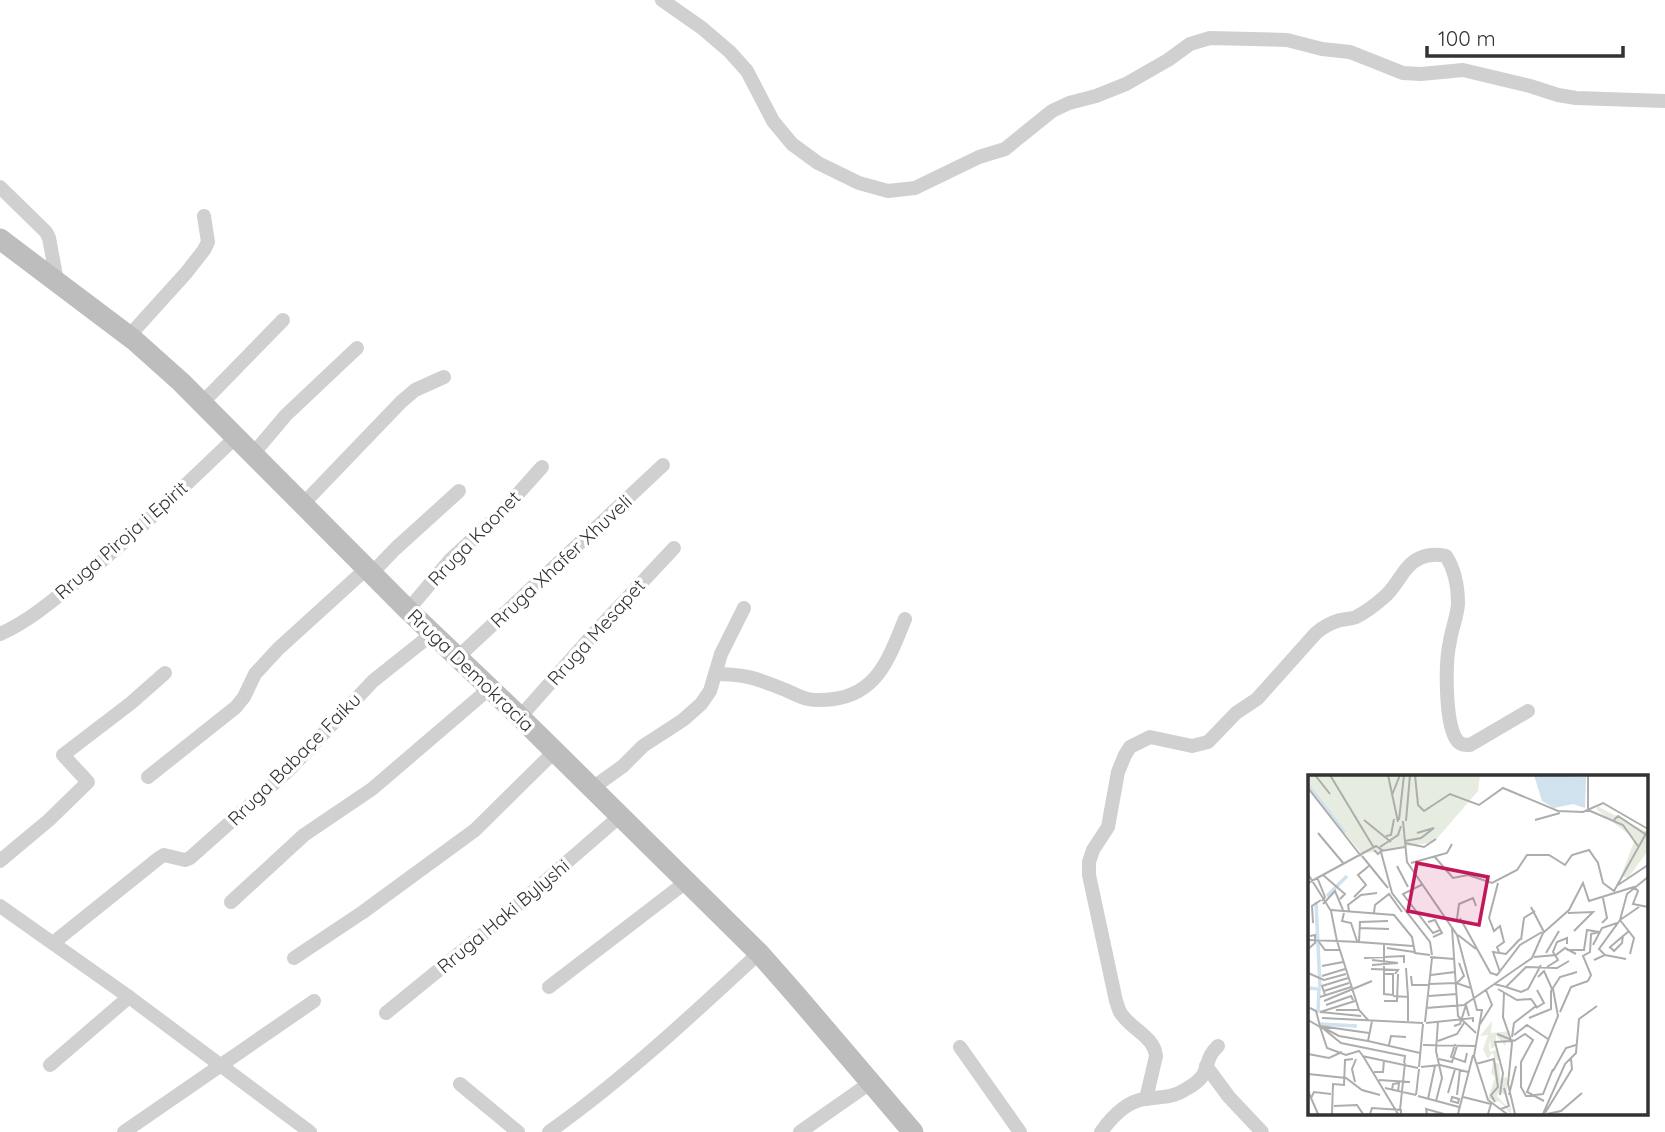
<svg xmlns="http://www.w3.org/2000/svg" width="1665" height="1132" viewBox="0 0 1665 1132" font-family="Quicksand,sans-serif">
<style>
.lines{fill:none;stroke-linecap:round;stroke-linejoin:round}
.minor{stroke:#d0d0d0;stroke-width:14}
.secondary{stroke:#bdbdbd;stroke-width:21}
.labels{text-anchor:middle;stroke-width:7;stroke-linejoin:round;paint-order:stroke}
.street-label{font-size:19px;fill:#333;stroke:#fff}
.inset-river{fill:none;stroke:#cfe2ee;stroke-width:3.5}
.inset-road{fill:none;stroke:#adadad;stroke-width:2}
.view{fill:#c2185b;fill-opacity:0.15;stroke:#c2185b;stroke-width:3.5}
.inset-edge{fill:none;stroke:#333;stroke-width:3.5}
</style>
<rect width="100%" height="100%" fill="#fff"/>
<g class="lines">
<g class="minor">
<path d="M662,0L702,28L730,52L747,71L773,121L792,144L818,163L859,183L888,191L915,188L979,157L1005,149L1052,111L1069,103L1096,96L1126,84L1168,60L1190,44L1210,38L1287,40L1322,49L1350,52L1403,73L1421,74L1463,70L1530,86L1558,95L1576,98L1665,101"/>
<path d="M0,187L46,232L49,238L57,281"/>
<path d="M129,336L186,273L204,250L208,242L204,216"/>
<path d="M202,403L283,320"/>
<path d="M253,454L286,415L357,348"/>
<path d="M303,504L401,402L415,390L444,377"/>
<path d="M371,574L395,549L459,491"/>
<path d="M408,610L450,560L499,515L542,467"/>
<path d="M0,634C25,623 46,606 67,589C127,543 181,489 236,437"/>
<path d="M458,657L663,465"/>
<path d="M715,674C744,674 756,678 783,689C791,692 799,697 808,699C817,701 826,700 834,699C879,693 890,655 905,619"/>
<path d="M520,717L598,629L674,548"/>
<path d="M148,777L236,707L244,697L255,674L278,649L366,569"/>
<path d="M591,789L623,766L643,746L683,720L701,704L710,691L721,654L744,608"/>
<path d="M0,861L49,820L88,782L63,755L131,703L165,673"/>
<path d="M231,902L304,835L372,789L490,688"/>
<path d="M0,906L129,997L310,1132"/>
<path d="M53,943L159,858L164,855L185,860L190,858L290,769L373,681L432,634"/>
<path d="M294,958L363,912L475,830L554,752"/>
<path d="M549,987L686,882"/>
<path d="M386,1013L499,921L619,817"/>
<path d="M960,1047L1020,1132"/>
<path d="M50,1065L129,997"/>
<path d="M1206,1066L1229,1097L1262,1132"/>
<path d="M460,1084L518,1132"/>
<path d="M1146,1099L1156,1056C1154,1036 1130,1029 1120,1012C1119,1011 1117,1003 1116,1001L1089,875V862L1093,850L1108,827L1118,772L1125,755L1130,747L1150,737L1192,746L1208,742L1236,713L1257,699L1316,633C1323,627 1330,623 1340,620C1345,619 1351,619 1356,617C1366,612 1375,605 1383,598C1398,587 1402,566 1420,558C1428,554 1437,554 1446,556C1455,570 1458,588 1458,604C1457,617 1452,628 1450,641C1445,662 1445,721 1456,739C1460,745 1464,745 1470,745L1528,711"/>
<path d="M124,1132L314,1001"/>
<path d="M549,1132C624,1079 691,1016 759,953"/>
<path d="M800,1132L870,1083"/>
<path d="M1101,1132C1111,1118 1125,1102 1144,1099C1159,1097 1173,1098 1186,1089C1192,1086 1199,1081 1203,1075C1209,1064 1207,1056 1218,1046"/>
</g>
<path class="secondary" d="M0,239L134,340L181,382L408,610L520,717L759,953L796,995L913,1132"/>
</g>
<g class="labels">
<g class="street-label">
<text transform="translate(474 538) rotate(-46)" y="7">Rruga Kaonet</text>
<text transform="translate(121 540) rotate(-41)" y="7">Rruga Piroja i Epirit</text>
<text transform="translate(561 561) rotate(-43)" y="7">Rruga Xhafer Xhuveli</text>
<text transform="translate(596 632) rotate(-48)" y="7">Rruga Mesapet</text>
<text transform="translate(471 670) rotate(44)" y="7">Rruga Demokracia</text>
<text transform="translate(294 759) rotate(-45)" y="7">Rruga Babaçe Faiku</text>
<text transform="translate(503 916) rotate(-40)" y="7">Rruga Haki Bylyshi</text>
</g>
</g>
<g transform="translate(1308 775)">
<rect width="340" height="340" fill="#fff"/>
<path d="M0,0H172L170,16L126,67L54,79L0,14ZM289,31L339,57V77L320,103L313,101L327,64L289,35ZM184,246L183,258L202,256L197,271L188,260V271L183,274L182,265L181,270L182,277L189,274L191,286L187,284L186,287L191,289L192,304L199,302V320L191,317L189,321L201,334L203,331V339L192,327L180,324L187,302L183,298L186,281L184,278L180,284L175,274L180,260L172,261Z" fill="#e6ecdf"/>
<path d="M226,0L278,2L277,33L265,29L246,33L234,26Z" fill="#cfe2ee"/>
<path class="inset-river" d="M0,10L37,58M19,121L39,101M8,127L12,212M0,213L11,214L10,238M12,249L49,251"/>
<path class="inset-road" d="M7,0L22,19M22,0L66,73M80,0L90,47M107,0L110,30L116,36L142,19L171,30L195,13L250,36L275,37L295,28L340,54M280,0V35L315,50L330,71M0,13L53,81M84,20L92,0M56,45L83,67M91,45L96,0M227,45L252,38M306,45L310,41L337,59M95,46L99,87L149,160L169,235H174L166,281L180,325L199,339M98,46L102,0M10,58L36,89M78,61L83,60L86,44M97,66L113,63L126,53L109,58M97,68L116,72L128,64M72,72L90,60L93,51M73,76L97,72M73,77L84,118L122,167L124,180M54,81L80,113M126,81L145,103L160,100L184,108L209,95L219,80H241L257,90L264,80L281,75L290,88L295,108L306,116L340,55M103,88L139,78L144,69M89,91L100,112M0,99L23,136L29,166L51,167M15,100L37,119L32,124M9,102L17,122L14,126M0,108L68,71L74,75L70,79L66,75M190,108L181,143L186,156L192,151L196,167L189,172L191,177M115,109L95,119L125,158L132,155M310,110L340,90M46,122L58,110L50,100L62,90M15,129L27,116L35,135M223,132L236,157M23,135L86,140L104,162L107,178L122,180M41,136L40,130L53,120L69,118M36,138L34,146L43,148L49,166M66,138L67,130L81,119L94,137M260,138L285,137L266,156M152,143L183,199M149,144L151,129L165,123L168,131M312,145L326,163L322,179M312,145L331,132M80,146L52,147L51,167L105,171M120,147L127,145L134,158L125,162M5,148L4,131L13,125M294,148L299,143L295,123M51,153L81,154M144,153L150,241L168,258M150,160L168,174M0,165L29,166L51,235L61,246M213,165L216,143L227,136M11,167L17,175H31M76,168V219L85,220V199H76M285,170L294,153L309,148M302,172L306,176L314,168L315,160M79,173L106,177M301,173L321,156M0,174L7,168V160L2,161M259,175H276L279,155L291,157M238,178L251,156M297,180L318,184M122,182L146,184M226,182L248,180L257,173L268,179M56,183L96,181V188M286,185L297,180L291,174L312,145L319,119L340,102M64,190L90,188L64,185M14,191L35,187M239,192L250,185L245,177L249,167L259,163V169M63,194L90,195L87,199M192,197L185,177L198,179L212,164M0,198L16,205L38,199M183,198L189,200L212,170L234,157M123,200L147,197M14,201L37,194M103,201L104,210H120M230,202L236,196L244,214M280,206L283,200L275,181L282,177L283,159L291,157M149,208L156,201L151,188M121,209L148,208L163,213M186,209L198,212L218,192L249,193L261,186M198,212L213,217L220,214L233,190M190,214L209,225L223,224L228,231L206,248L204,262M16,216L41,208M196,218L195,242L204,268L200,309L207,339M17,220L14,211L40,203M85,221L100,222L98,193M121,221L149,219M12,222L43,212M100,222V246M16,226L64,206M76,226H89L90,199M18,230L43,221L45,225M2,233L8,236L12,251L61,258M118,233L156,230L224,183L235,158L261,135L275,108L281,126L326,112L330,116L325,129L340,132M228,233L236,228L229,215M28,235H51M12,237L53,241M12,237L47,226M252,237L263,212L280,206M14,243L115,248M221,243L243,234V216L252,202L269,197M0,245L12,252L19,273L38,280L51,276L55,281M64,246L60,266L112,278M117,247L124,183M118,248L165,243V247M172,249L184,230L178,215M12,251L33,268L97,281L96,288M146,251L152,249L158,230L161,241M16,253L31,261L60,266M189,259L206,266L217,259L225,265L213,287V312L218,321L235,319L245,294M206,260L219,250L240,264M130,266L149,259L156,248M147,269L143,282L157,287L159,278M81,270L83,261L98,262M115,270L167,271M0,279L21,283L34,277M54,281L110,293M55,281L90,339M131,284L144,287L149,271M168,289L186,284L190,312L183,320L187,327M111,292L115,249M113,292L132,290L160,297M245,296L258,273L268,270M66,297H75L76,285M0,299L38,303L54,315L72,320M71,305L102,307M47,307L44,294L48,284M77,313L108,320M84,315L85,309L91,308L90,317M0,316L10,339M140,318L147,294M108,320L111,294M149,320L152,295M192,320L195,298L187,267L203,266M201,320L208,291M110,321L151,332M144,322L151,324L150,328L143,326ZM155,322L183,329L180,339M3,323L6,317L23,319M120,324L127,291M128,326L134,303L128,276L130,246M236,326L219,317L250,241L245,214M26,331L49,330L55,339M193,334L201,331L196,313M92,335L97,288M237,338L264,294L263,284M24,339L25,309L36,310L37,285L45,284M62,339L64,333L93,335V339M119,339L118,334L136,339M150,339L165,280M235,339L257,289L268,278L271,244L289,231M239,339L253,336L274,318"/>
<path class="view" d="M109,88L180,102L171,150L100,136Z"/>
<rect width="340" height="340" class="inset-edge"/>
</g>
<path d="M1427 46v10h196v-10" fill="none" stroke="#333333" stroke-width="3.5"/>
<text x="1438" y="46" font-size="21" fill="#333333" stroke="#ffffff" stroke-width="5" paint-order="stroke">100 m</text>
</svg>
